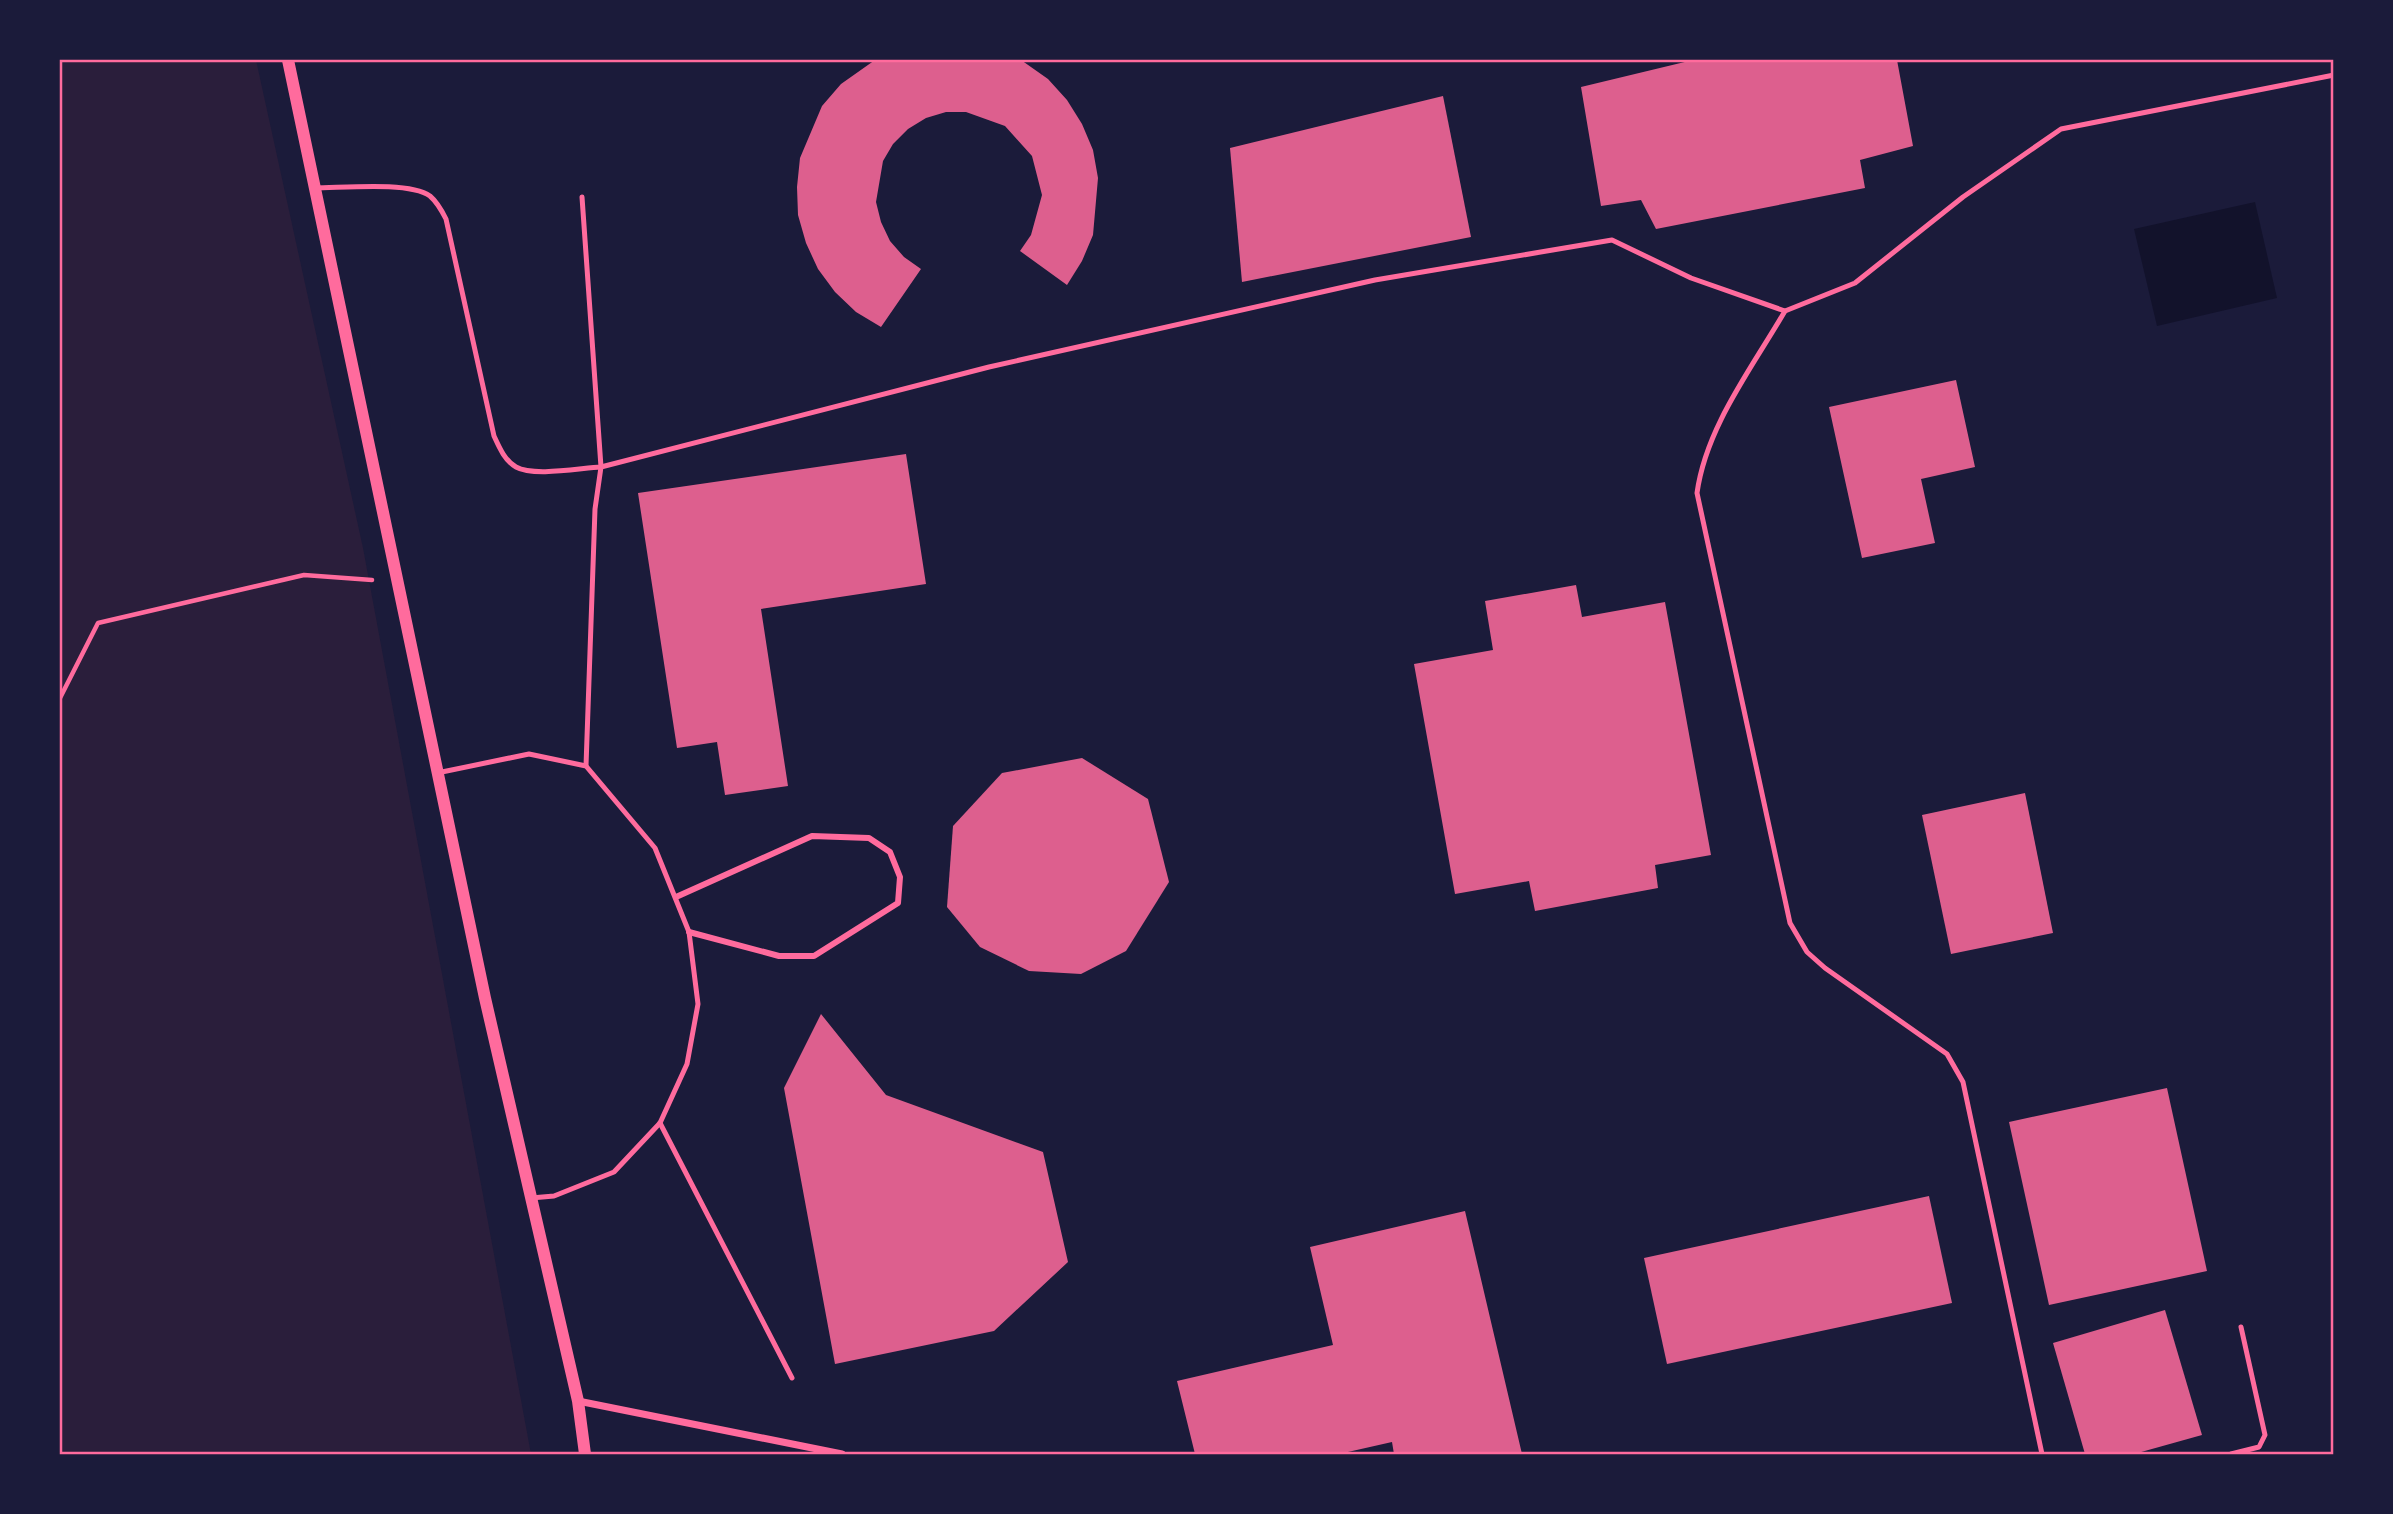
<svg xmlns="http://www.w3.org/2000/svg" width="2393" height="1514" viewBox="0 0 2393 1514" font-family="'Crimson Pro',serif">
<style>
.green{fill:#2a1e3b}
.water{fill:#12122b}
.building{fill:#dd5f8e}
.lines{fill:none;stroke-linecap:round;stroke-linejoin:round}
.path{stroke:#ff6b9d;stroke-width:4.5}
.service{stroke:#ff6b9d;stroke-width:5}
.pedestrian{stroke:#ff6b9d;stroke-width:6}
.minor{stroke:#ff6b9d;stroke-width:7}
.tertiary{stroke:#ff6b9d;stroke-width:12}
.neatline{fill:none;stroke:#ff6b9d;stroke-width:2.5}
</style>
<rect width="100%" height="100%" fill="#1b1b3a"/>
<path class="green" d="M60,60H256L363,548L531,1454H60Z"/>
<path class="water" d="M2255,202L2277,298L2157,326L2134,229Z"/>
<g class="building">
<path d="M875,60H1021L1048,79L1067,100L1082,124L1093,150L1098,178L1093,235L1082,261L1067,285L1020,251L1031,235L1042,195L1032,156L1005,126L966,112H946L926,118L908,129L893,144L883,161L876,202L881,222L890,241L904,257L921,269L881,327L856,312L835,292L818,269L806,243L798,215L797,187L800,158L822,106L841,84Z"/>
<path d="M1693,60H1897L1913,146L1860,160L1865,188L1656,229L1641,200L1601,206L1581,87Z"/>
<path d="M1443,96L1471,237L1242,282L1230,148Z"/>
<path d="M1956,380L1975,467L1921,479L1935,543L1862,558L1829,407Z"/>
<path d="M906,454L926,584L761,609L788,786L725,795L717,742L677,748L638,493Z"/>
<path d="M1576,585L1582,617L1665,602L1711,855L1655,865L1658,888L1535,911L1529,881L1455,894L1414,664L1493,650L1485,601Z"/>
<path d="M1082,758L1148,799L1169,882L1126,951L1081,974L1029,971L980,947L947,907L953,826L1002,773Z"/>
<path d="M2025,793L2053,933L1951,954L1922,815Z"/>
<path d="M821,1014L886,1095L1043,1152L1068,1262L994,1331L835,1364L784,1088Z"/>
<path d="M2167,1088L2207,1271L2049,1305L2009,1122Z"/>
<path d="M1929,1196L1952,1303L1667,1364L1644,1258Z"/>
<path d="M1465,1211L1522,1454H1394L1392,1442L1339,1454H1195L1177,1381L1333,1345L1310,1247Z"/>
<path d="M2165,1310L2202,1435L2134,1454H2085L2053,1343Z"/>
</g>
<g class="lines">
<path class="path" d="M60,698L98,623L304,575L372,580"/>
<g class="service">
<path d="M315,188C342,188 409,181 430,196C437,202 442,211 446,219L494,436C499,447 505,461 516,467C534,477 580,468 601,467L582,197"/>
<path d="M1785,311C1752,368 1706,427 1697,493L1790,923L1807,952L1825,968L1947,1054L1963,1082L2042,1454"/>
<path d="M586,766L595,509L601,467L989,367L1375,280L1612,240L1691,278L1785,311L1855,283L1963,197L2061,129L2334,75"/>
<path d="M437,773L529,754L586,766L655,848L689,932L698,1004L687,1064L660,1123L614,1172L554,1196L531,1198"/>
<path d="M660,1123L792,1378"/>
<path d="M2231,1454L2259,1447L2265,1435L2241,1327"/>
</g>
<path class="pedestrian" d="M676,897L812,836L869,838L890,852L900,877L898,903L814,956H779L689,932"/>
<path class="minor" d="M578,1401L842,1454"/>
<path class="tertiary" d="M288,60L485,998L578,1401L585,1454"/>
</g>
<rect width="2393" height="1514" fill="none" stroke="#1b1b3a" stroke-width="122"/>
<rect x="61" y="61" width="2271" height="1392" class="neatline"/>
</svg>
